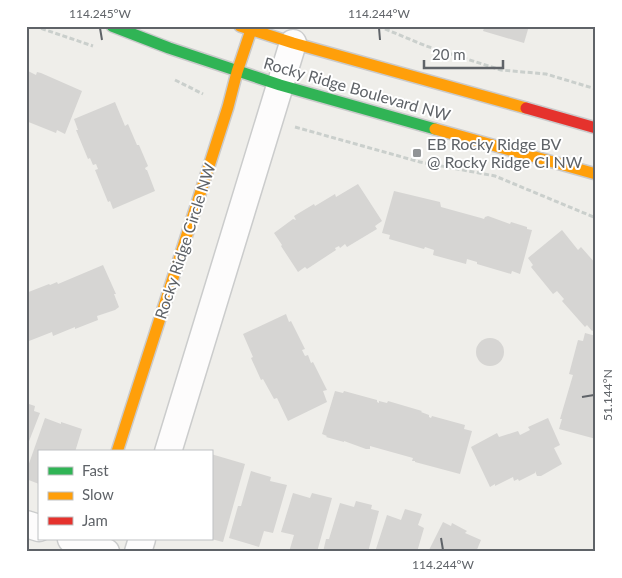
<svg xmlns="http://www.w3.org/2000/svg" width="622" height="578" viewBox="0 0 622 578" font-family="Lato,sans-serif">
<style>
.building{fill:#d6d5d3}
.lines{fill:none;stroke-linecap:round;stroke-linejoin:round}
.street-casing{stroke:#cbcccc;stroke-width:29}
.fast-casing{stroke:#cacacb;stroke-width:14}
.slow-casing{stroke:#cacacb;stroke-width:14}
.jam-casing{stroke:#cacacb;stroke-width:14}
.path{stroke:#cacfcc;stroke-width:3;stroke-dasharray:5 2.5;stroke-linecap:butt}
.street{stroke:#fdfcfc;stroke-width:26}
.fast{stroke:#30b455;stroke-width:11}
.slow{stroke:#ff9f0a;stroke-width:11}
.jam{stroke:#e5322d;stroke-width:11}
.ticks{fill:none;stroke:#5f6368;stroke-width:2}
.poi-dot{fill:#919496;stroke:#fff;stroke-width:2}
.labels{text-anchor:middle;stroke-width:4;stroke-linejoin:round;paint-order:stroke}
.street-label{font-size:16px;fill:#5f6368;stroke:#fff}
.poi-label{font-size:16px;fill:#5f6368;stroke:#fff;text-anchor:start}
.neatline{fill:none;stroke:#5f6368;stroke-width:2}
.ticks-label{font-size:12px;text-anchor:middle;fill:#5f6368}
</style>
<rect width="100%" height="100%" fill="#efeeea"/>
<g class="building">
<path d="M485,26H529L524,43L483,31Z"/>
<path d="M26,70L36,75L37,72L41,73L82,91L65,134L57,130L56,133L26,121Z"/>
<path d="M115,102L125,126L128,124L137,145H139L148,166L145,168L146,170H147L155,191L113,209L110,201L108,202L95,170L98,169L96,164L93,165L90,158L88,159L76,130H78L74,119Z"/>
<path d="M358,184L382,221L375,226L377,229L347,247L345,244L340,248L339,246L335,248L336,250L307,269L305,267L298,272L281,246L282,245L274,233L293,219L296,220L294,216L314,204L315,206L335,194L336,197Z"/>
<path d="M394,191L440,202L441,207L481,218L484,219L485,217L488,216L510,224L511,222L527,227V229L532,230L520,274L512,271L511,274L477,264V262L467,259L466,264L433,255L434,250L425,247L424,249L389,239L390,235L382,233Z"/>
<path d="M562,230L578,250L581,247L596,264V329L592,331L587,325L585,327L562,301L564,299L557,291L553,294L531,267L533,265L528,258Z"/>
<path d="M103,265L116,294H114L119,307L115,310L97,316L98,320L75,329V327L53,336L52,332L29,341L26,335V293L49,284L50,285L57,282L58,284Z"/>
<path d="M286,314L289,322L291,321L305,349L302,350L305,356L308,355L311,363L313,362L327,390L323,391L327,402L288,421L277,398L274,399L263,379L261,380L251,358L253,357L243,334Z"/>
<path d="M585,333L596,336V439L559,429L562,419H560L573,375L569,374L578,340L583,341Z"/>
<circle cx="490" cy="352" r="14"/>
<path d="M335,391L343,393L344,391L377,400V402L379,403V401L387,403L388,401L422,411L421,412L429,415V417L431,418L432,416L465,425L464,429L472,431L460,474L415,462V461H412L413,458L370,446V449H366L344,441V442L326,437L327,436L322,434Z"/>
<path d="M26,403L35,406L34,411L40,413L26,449Z"/>
<path d="M45,418L61,424V422L82,429L75,452H39V484L26,479V472Z"/>
<path d="M548,418L560,445L554,448L562,464L541,476H537L535,471V473L519,481L518,479L514,481L513,477L495,486V484L490,487L471,447L497,433L499,437L518,431L520,435L530,430L528,427Z"/>
<path d="M211,454L245,464L223,542L211,539Z"/>
<path d="M251,471L271,477L270,481L287,485L273,533L264,531L259,547L229,538L238,506H241Z"/>
<path d="M293,493L310,498L312,493L332,498L317,552H289L294,535L281,532Z"/>
<path d="M356,501L372,505L371,509L379,511L368,552H323L326,539H329L340,503L354,507Z"/>
<path d="M405,509L422,514L418,525L424,528L417,552H375L387,515L401,520Z"/>
<path d="M443,522L451,526L452,523L467,531L465,533L481,540L476,552H428Z"/>
</g>
<g class="lines">
<defs>
<g id="street">
<path d="M168,452L293,43"/>
<path d="M26,524L39,528"/>
<path d="M71,539L106,552"/>
<path d="M138,552L142,539"/>
</g>
<path id="fast" d="M112,26L169,48L280,85L435,129"/>
<g id="slow">
<path d="M240,26L293,43L526,108"/>
<path d="M435,129L596,174"/>
<path d="M117,452L228,107L237,72L251,30"/>
</g>
<path id="jam" d="M526,108L596,128"/>
</defs>
<use href="#street" class="street-casing"/>
<use href="#fast" class="fast-casing"/>
<use href="#slow" class="slow-casing"/>
<use href="#jam" class="jam-casing"/>
<g class="path">
<path d="M34,26L93,46"/>
<path d="M378,26L426,46L501,70L546,74L596,89"/>
<path d="M175,80L203,94"/>
<path d="M295,127L420,162L495,176L596,218"/>
</g>
<use href="#street" class="street"/>
<use href="#fast" class="fast"/>
<use href="#slow" class="slow"/>
<use href="#jam" class="jam"/>
</g>
<path class="ticks" d="M100,28L102,40M379,28L380,40M582,397L594,395M441,538L443,550"/>
<rect class="poi-dot" x="412" y="148" width="10" height="10" rx="2.5"/>
<g class="labels">
<g class="street-label">
<text transform="translate(357 89) rotate(16)" y="6">Rocky Ridge Boulevard NW</text>
<text transform="translate(185 241) rotate(-72)" y="6">Rocky Ridge Circle NW</text>
</g>
<g class="poi-label">
<text x="427" y="150">EB Rocky Ridge BV<tspan x="427" dy="18">@ Rocky Ridge CI NW</tspan></text>
</g>
</g>
<rect width="622" height="578" fill="none" stroke="#ffffff" stroke-width="55"/>
<rect x="38" y="450" width="175" height="90" fill="#ffffff" stroke="#bfc1c3"/>
<rect x="48" y="467" width="25" height="8" fill="#30b455" stroke="#bfc1c3"/>
<text x="82" y="476" font-size="15" fill="#5f6368">Fast</text>
<rect x="48" y="492" width="25" height="8" fill="#ff9f0a" stroke="#bfc1c3"/>
<text x="82" y="500" font-size="15" fill="#5f6368">Slow</text>
<rect x="48" y="517" width="25" height="8" fill="#e5322d" stroke="#bfc1c3"/>
<text x="82" y="526" font-size="15" fill="#5f6368">Jam</text>
<path d="M424 60v8h79v-8" fill="none" stroke="#5f6368" stroke-width="2.5"/>
<text x="432" y="60" font-size="15" fill="#5f6368" stroke="#ffffff" stroke-width="4" paint-order="stroke">20 m</text>
<rect x="28" y="28" width="566" height="522" class="neatline"/>
<g class="ticks-label">
<text x="100" y="18">114.245°W</text>
<text x="379" y="18">114.244°W</text>
<text transform="translate(608 395) rotate(-90)" y="4">51.144°N</text>
<text x="443" y="569">114.244°W</text>
</g>
</svg>
